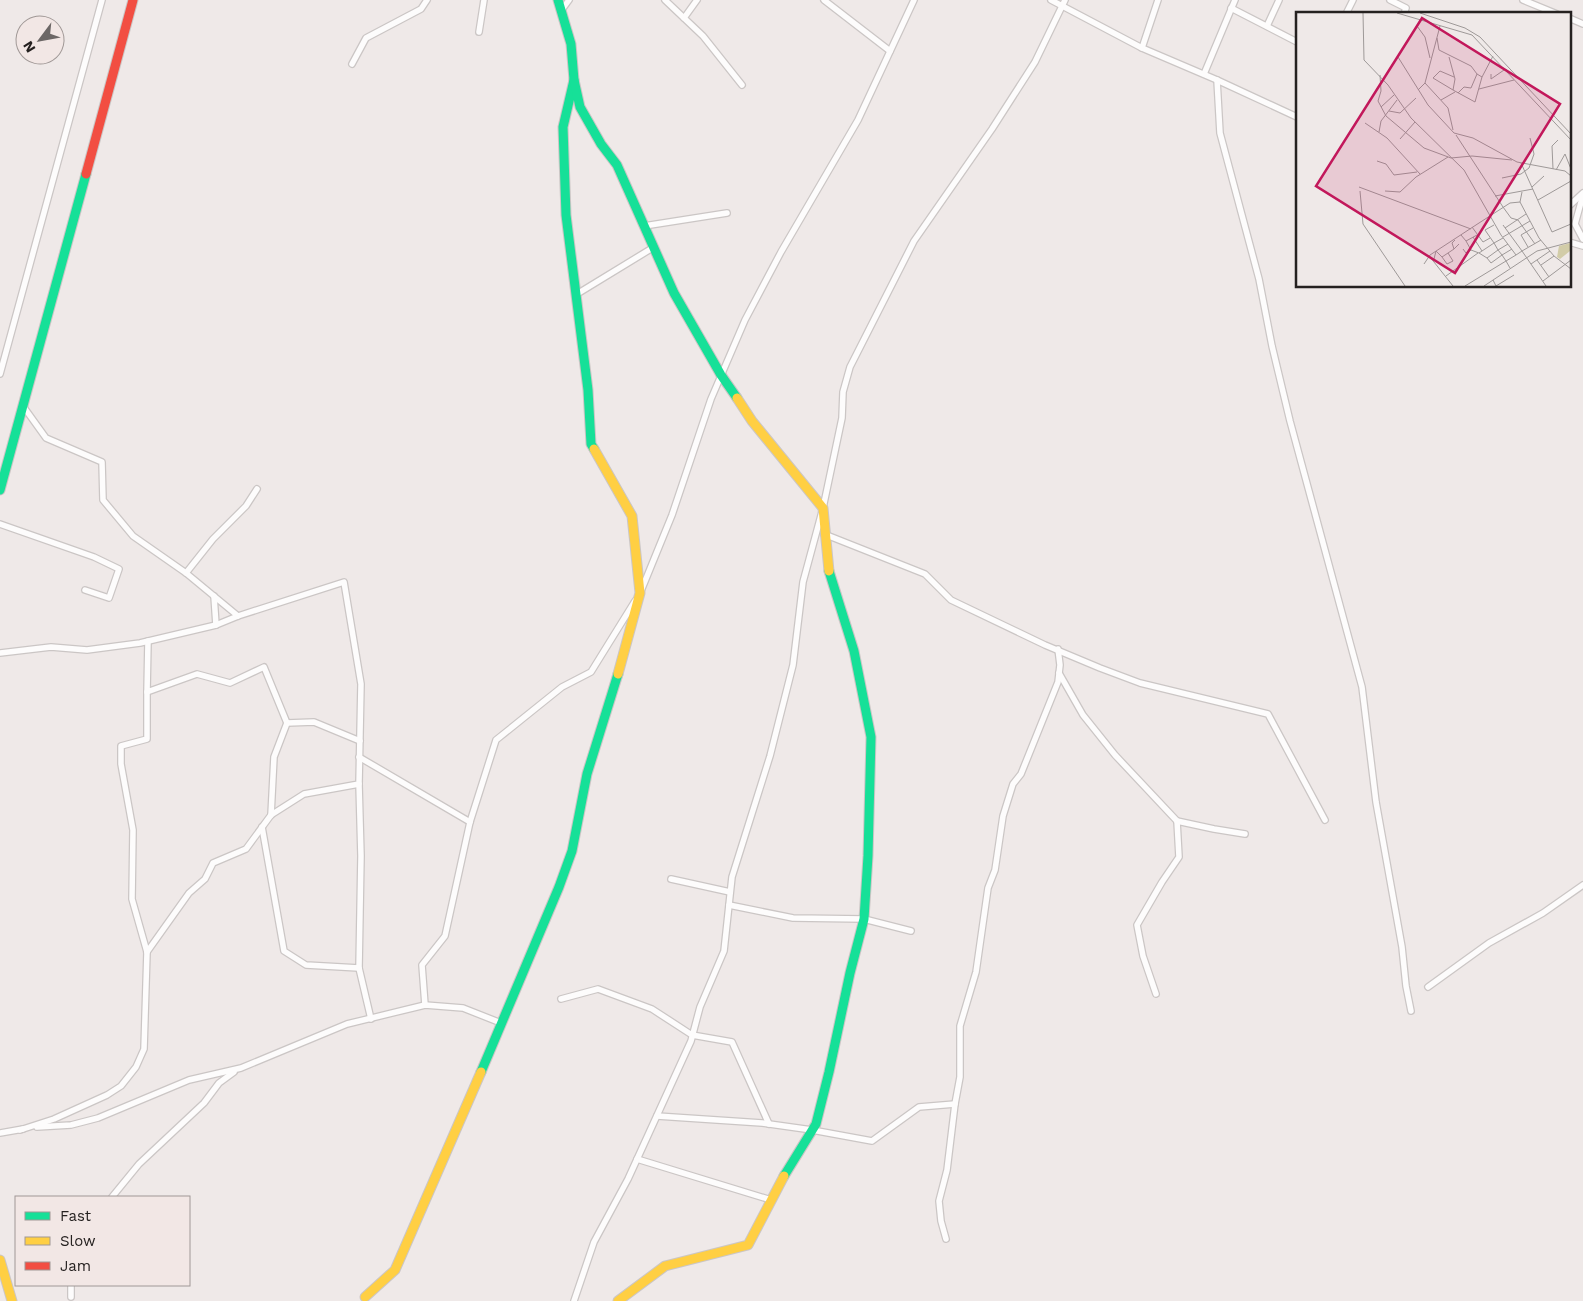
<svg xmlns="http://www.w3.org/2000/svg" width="1583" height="1301" viewBox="0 0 1583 1301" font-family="'Work Sans',sans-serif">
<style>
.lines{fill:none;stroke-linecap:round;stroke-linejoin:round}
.street-casing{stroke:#cbc6c5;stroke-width:8}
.fast-casing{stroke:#cbc6c5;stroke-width:11}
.slow-casing{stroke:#cbc6c5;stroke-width:11}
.jam-casing{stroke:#cbc6c5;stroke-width:11}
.street{stroke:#fdfcfc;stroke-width:5.5}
.fast{stroke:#16e098;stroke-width:9}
.slow{stroke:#ffcf43;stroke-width:9}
.jam{stroke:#f24e42;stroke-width:9}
.inset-road{fill:none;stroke:#9e9998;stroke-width:1}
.view{fill:#c2185b;fill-opacity:0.15;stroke:#c2185b;stroke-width:2.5}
.inset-edge{fill:none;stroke:#252120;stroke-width:2.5}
</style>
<rect width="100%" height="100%" fill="#efe9e8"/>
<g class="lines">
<defs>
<g id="street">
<path d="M665,0L703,36L742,85"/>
<path d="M824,0L890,51"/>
<path d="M1051,0L1142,48L1217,80L1297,117"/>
<path d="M1390,0L1406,8L1404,14"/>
<path d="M1523,0L1557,14"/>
<path d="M1231,8L1297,42"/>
<path d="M561,11L569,0"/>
<path d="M1346,14L1353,0"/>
<path d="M684,18L697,0"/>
<path d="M1569,18L1583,24"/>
<path d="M1267,26L1279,0"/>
<path d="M479,32L484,0"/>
<path d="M1142,48L1158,0"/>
<path d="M352,64L366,38L421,9L427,0"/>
<path d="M1204,74L1235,0"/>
<path d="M1217,80L1220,133L1259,279L1272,346L1290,421L1362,687L1376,802L1402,947L1406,986L1411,1011"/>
<path d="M1583,195L1575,224L1583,239"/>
<path d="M1569,206L1583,193"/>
<path d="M644,226L727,213"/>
<path d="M1569,242L1583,246"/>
<path d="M577,294L654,247"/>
<path d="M0,374L102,0"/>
<path d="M23,406L46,438L102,462L103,500L133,536L186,573L238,616"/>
<path d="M0,524L94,557L119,569L109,598L85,590"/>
<path d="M824,534L925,574L951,600L1045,645L1100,668L1140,683L1268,714L1325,820"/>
<path d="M186,573L213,539L246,506L257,489"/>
<path d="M641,591L672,515L711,399L745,320L781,252L858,120L914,0"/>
<path d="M214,596L216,625"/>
<path d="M148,641L147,692L197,674L230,683L264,667L287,723L314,722L360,741"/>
<path d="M0,653L51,647L87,650L140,643L216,625L238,616L344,582L361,684L359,784L304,794L271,815L246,849L213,863L205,879L189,893L147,952"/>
<path d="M1059,673L1083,715L1115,755L1177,821L1179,857L1162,882L1137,925L1143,956L1156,994"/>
<path d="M359,757L470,822"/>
<path d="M271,815L274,757L287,723"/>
<path d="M1177,821L1214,829L1245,834"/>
<path d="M262,827L284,951L306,965L359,968L361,856L359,784"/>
<path d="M671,879L730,892"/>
<path d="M729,905L793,918L864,919L911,931"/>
<path d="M359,968L371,1019"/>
<path d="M1428,987L1489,943L1543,913L1583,885"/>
<path d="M561,999L598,989L652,1009L692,1035L732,1042L769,1124"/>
<path d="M425,1005L422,965L445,936L470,822L496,740L562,687L591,672L635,601"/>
<path d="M657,1116L762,1123L812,1130L872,1141L919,1107L955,1104"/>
<path d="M37,1127L71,1125L98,1118L189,1080L241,1068L347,1024L425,1005L463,1008L501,1023"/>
<path d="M20,1130L54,1119L107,1095L121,1086L136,1067L144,1049L147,952L132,899L133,830L121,764V746L147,739V692"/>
<path d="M0,1133L23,1129"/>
<path d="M637,1159L771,1200"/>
<path d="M112,1197L139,1164L204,1103L219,1083L234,1072"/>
<path d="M946,1239L941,1221L939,1201L947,1170L955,1104L960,1077V1026L976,972L988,888L995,870L1003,816L1013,784L1021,774L1058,682L1060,665L1058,649"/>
<path d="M71,1285V1297"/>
<path d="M574,1301L594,1242L628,1179L691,1041L700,1007L724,951L732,877L770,756L793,665L803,582L823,508L842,418L843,392L850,367L914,241L992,129L1035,62L1065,0"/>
</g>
<g id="fast">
<path d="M558,0L571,44L574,80L563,127L566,215L588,390L591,444L594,449"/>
<path d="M574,80L580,107L601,144L617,165L674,293L721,375L737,398"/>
<path d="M0,490L86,174"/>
<path d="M481,1072L559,887L572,851L587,774L618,674"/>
<path d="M784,1176L816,1124L829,1072L850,973L864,919L868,856L871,737L854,651L829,571"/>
</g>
<g id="slow">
<path d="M737,398L752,421L823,508L829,571"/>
<path d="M594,449L632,516L640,593L618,674"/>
<path d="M0,1260L12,1301"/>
<path d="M365,1297L395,1270L481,1072"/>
<path d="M618,1301L665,1266L748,1245L784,1176"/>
</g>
<path id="jam" d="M86,174L133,0"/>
</defs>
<use href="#street" class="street-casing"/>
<use href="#fast" class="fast-casing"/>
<use href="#slow" class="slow-casing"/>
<use href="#jam" class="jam-casing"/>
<use href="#street" class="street"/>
<use href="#fast" class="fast"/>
<use href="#slow" class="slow"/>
<use href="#jam" class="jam"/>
</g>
<g transform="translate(1296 12)">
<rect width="275" height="275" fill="#efe9e8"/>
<path d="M274,231V239L264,247L261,245L263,234Z" fill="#d2cca8"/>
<path class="inset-road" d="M67,1L68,48L92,73L115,106L168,158L205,223L220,243L226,239L250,274M101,1L176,23L275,128M124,1L169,16L184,25L275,122M121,14L129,25L134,46M141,26L143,38L175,54L181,62M102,45L132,93L158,121L177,126L221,150L269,159L275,164M153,45L159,67L157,78L179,90L186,65L197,44M195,62V67L208,58M84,63L85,79L82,89L90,104L128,136L155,146L176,144L216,148M129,71L152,96L157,118M183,77L218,68M122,78L129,71L144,14M157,78L137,66L144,59L158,65M162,81L168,75L175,76L181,62L186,65M145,88L159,80M85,95L98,83M93,99L104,101L120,86M69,111L91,126L124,162M83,120L85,109L101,88M160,123L207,195L215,206L222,208L239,232M104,127L119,110M81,149L90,152L98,163L121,160M225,151L256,220L275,212M257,157L256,134L262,128M260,158L269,142L275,157M206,166L225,162L233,156L238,142L234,126M63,175L175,217M236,175L248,164M64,179L67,212L109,274M89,179L104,180L120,165L152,145M199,184L237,177M242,188L275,169M224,190L243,226L258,244L275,257M198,213L189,218L198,231M207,213L226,239L245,228M176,215L187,230L194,226M209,216L230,202M165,223L170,229L181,223M177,225L186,239M207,225L234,209M159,228L156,231L158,237L163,232M232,235L225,223L237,216M167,237L170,241L175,238L170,229M175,238L183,241L198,231M183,241L191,246L202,238L198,231L207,226M134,245L157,274M146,245L151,252L157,249L152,241M191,246L195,251L206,243L202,238L212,232M138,247L140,239L146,245L158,237M241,248L253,265M128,252L134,243L183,211L214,191L224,190L226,180M235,252L254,239M245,253L258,244M214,256L210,249L220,243M150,264L182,241M197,268L200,274L218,263M247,269L275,248M169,274L210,249L206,243L216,237M188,274L241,239L275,230"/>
<path class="view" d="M126,6L264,92L159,261L20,174Z"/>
<rect width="275" height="275" class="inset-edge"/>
</g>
<rect x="15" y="1196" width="175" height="90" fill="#f2e7e5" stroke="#a09896"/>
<rect x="25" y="1212" width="25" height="8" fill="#16e098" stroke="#a09896"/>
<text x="60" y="1221" font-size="15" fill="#252120">Fast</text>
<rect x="25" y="1237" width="25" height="8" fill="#ffcf43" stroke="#a09896"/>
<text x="60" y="1246" font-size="15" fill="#252120">Slow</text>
<rect x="25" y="1262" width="25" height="8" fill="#f24e42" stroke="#a09896"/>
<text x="60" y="1271" font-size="15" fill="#252120">Jam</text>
<g transform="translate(40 40) rotate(238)"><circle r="24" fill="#f2e7e5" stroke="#a09896"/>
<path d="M0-4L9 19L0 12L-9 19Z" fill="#6c6766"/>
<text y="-8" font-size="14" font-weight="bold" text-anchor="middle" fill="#252120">N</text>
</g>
</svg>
